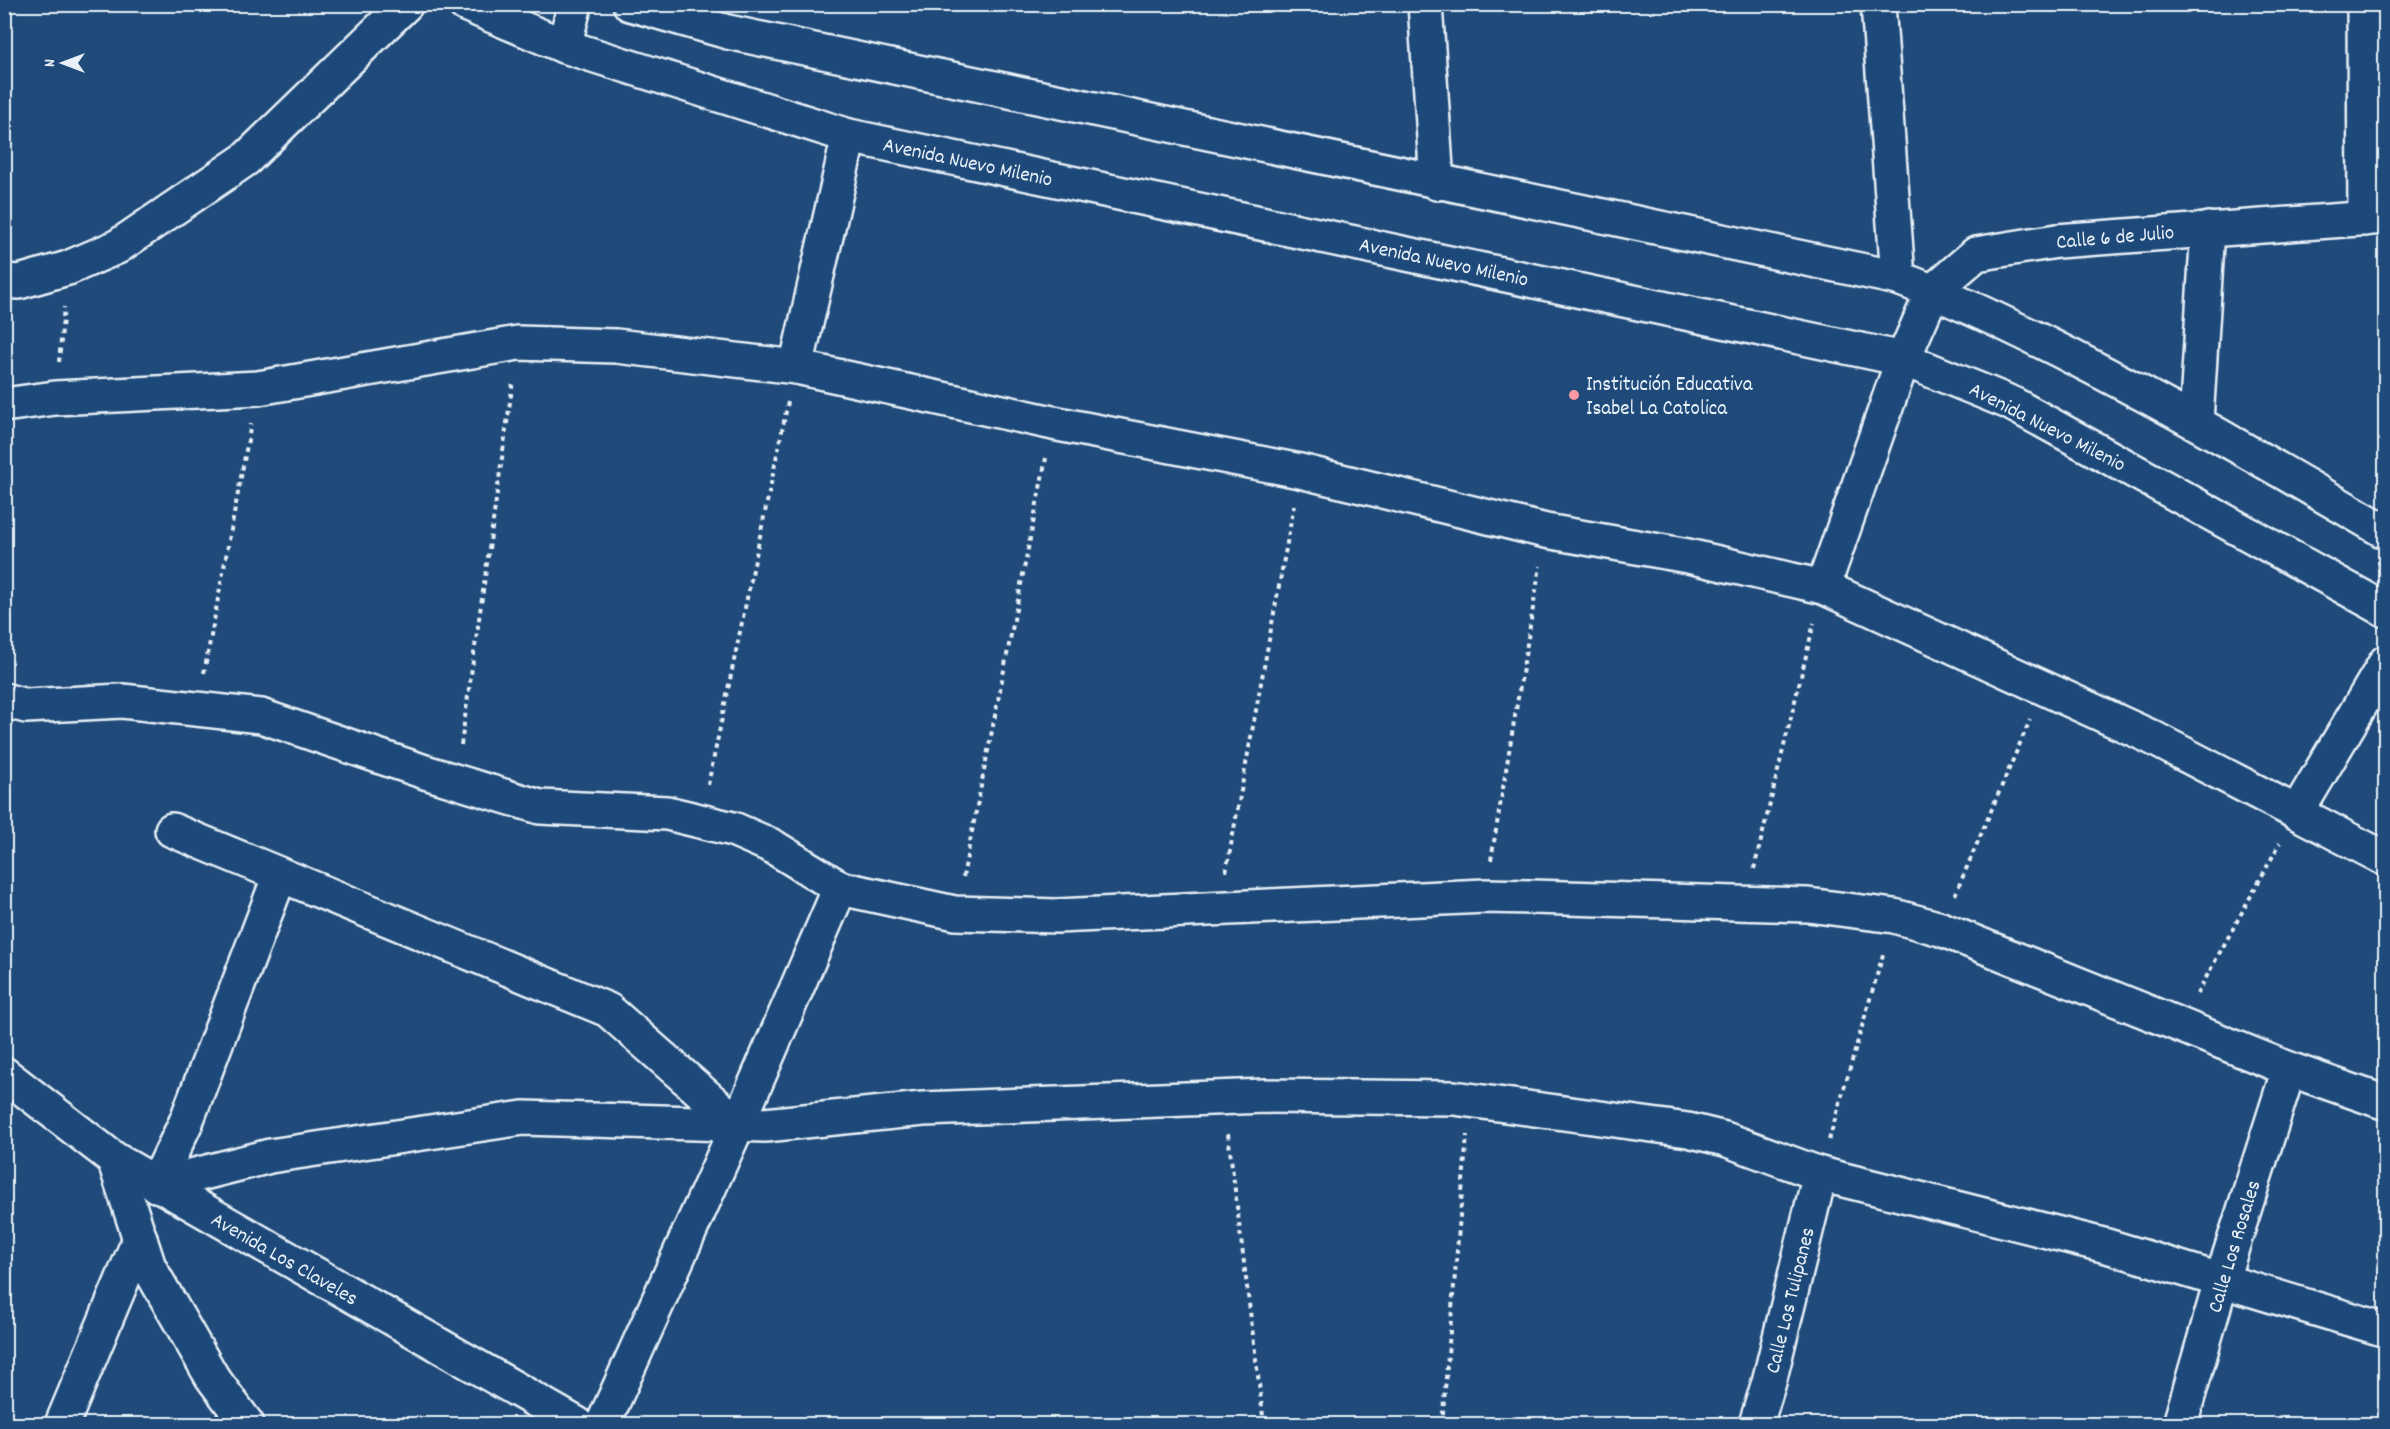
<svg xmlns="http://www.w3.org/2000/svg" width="2390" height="1429" viewBox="0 0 2390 1429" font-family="Dekko,sans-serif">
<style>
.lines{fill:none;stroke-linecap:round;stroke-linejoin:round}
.street-casing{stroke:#e8f1f8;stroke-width:38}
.path{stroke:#e8f1f8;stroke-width:4;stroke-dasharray:4.5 4.5;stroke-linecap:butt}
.street{stroke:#1f4a7a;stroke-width:33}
.poi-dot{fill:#ff9aa2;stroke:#1f4a7a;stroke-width:2}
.labels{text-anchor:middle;stroke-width:6;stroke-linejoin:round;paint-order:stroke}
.street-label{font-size:21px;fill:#e8f1f8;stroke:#1f4a7a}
.poi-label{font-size:21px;fill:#e8f1f8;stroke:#1f4a7a;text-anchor:start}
</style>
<rect width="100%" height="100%" fill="#1f4a7a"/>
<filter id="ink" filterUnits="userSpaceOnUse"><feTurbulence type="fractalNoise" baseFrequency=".0167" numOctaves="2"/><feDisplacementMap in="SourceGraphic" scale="12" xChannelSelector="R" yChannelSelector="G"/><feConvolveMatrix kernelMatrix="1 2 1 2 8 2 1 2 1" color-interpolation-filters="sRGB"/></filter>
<g filter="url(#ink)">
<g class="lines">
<defs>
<g id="street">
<path d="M465,4L564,46L849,136L1903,359L2011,403L2386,610"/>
<path d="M630,4L728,32L1898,278C1963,302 2026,333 2088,365C2189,417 2287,474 2386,532"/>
<path d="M1425,4L1437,183"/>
<path d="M1878,4L1898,278"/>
<path d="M2364,4L2365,219"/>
<path d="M564,46L575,4"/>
<path d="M4,281L19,282L68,268L117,247L246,159L406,4"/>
<path d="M796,367L849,136"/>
<path d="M4,405L55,398L258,388L518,343L616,346L796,367L1053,423L1300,471L1546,531L1688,556L1823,587L2151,737L2386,859"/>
<path d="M2196,421L2208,229"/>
<path d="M1823,587L1903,359L1933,291L1976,254L2057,241L2386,217"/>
<path d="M4,700L26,706L122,701L261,716L425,772L540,807L667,813L733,829L772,846L840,888L955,913L1057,916L1485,896L1532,897L1808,905L1894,916L1941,929L2289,1069L2386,1103"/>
<path d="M2297,812L2386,662"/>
<path d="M172,830L608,1010L738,1124"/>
<path d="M4,1074L114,1159L577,1424"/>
<path d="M114,1159L149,1267L212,1377L247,1424"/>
<path d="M156,1185L270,1156L523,1118L765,1125L923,1109L1265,1096L1454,1098L1688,1130L1725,1139L1820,1174L2107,1246L2386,1330"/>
<path d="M156,1185L186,1122L280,875"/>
<path d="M62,1424L140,1238"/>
<path d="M603,1424L738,1124L840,888"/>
<path d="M1756,1424L1769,1382L1820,1174"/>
<path d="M2180,1424L2221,1282L2289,1069"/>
</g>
</defs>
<use href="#street" class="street-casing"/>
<g class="path">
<path d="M59,362L64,307"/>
<path d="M204,673L251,424"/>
<path d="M461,745L513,381"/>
<path d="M708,785L788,402"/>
<path d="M1491,860L1540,566"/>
<path d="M1754,869L1814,623"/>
<path d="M1226,872L1294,505"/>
<path d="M963,877L1046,458"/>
<path d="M1955,895L2030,720"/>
<path d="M2197,994L2280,843"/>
<path d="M1228,1134L1264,1424"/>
<path d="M1829,1140L1884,951"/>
<path d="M1442,1424L1467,1135"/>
</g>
<use href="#street" class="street"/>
</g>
</g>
<circle class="poi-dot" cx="1574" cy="395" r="6"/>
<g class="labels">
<g class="street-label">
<text transform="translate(968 161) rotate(12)" y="7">Avenida Nuevo Milenio</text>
<text transform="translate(2115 236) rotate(-5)" y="7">Calle 6 de Julio</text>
<text transform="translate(1444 261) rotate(12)" y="7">Avenida Nuevo Milenio</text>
<text transform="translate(2048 426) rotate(27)" y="7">Avenida Nuevo Milenio</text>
<text transform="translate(2233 1246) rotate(-73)" y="7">Calle Los Rosales</text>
<text transform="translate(285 1258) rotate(30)" y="7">Avenida Los Claveles</text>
<text transform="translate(1789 1300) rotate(-76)" y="7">Calle Los Tulipanes</text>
</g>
<g class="poi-label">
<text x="1586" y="390">Institución Educativa<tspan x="1586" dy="24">Isabel La Catolica</tspan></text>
</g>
</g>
<rect width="2390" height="1429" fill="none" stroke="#1f4a7a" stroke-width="24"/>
<rect x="12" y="12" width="2366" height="1405" fill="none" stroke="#e8f1f8" stroke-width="2" filter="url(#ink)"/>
<g transform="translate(63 63) rotate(270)" stroke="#1f4a7a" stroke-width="4.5" paint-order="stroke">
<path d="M0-4.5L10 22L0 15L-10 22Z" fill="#e8f1f8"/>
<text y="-9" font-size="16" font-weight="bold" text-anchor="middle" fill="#e8f1f8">N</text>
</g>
</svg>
